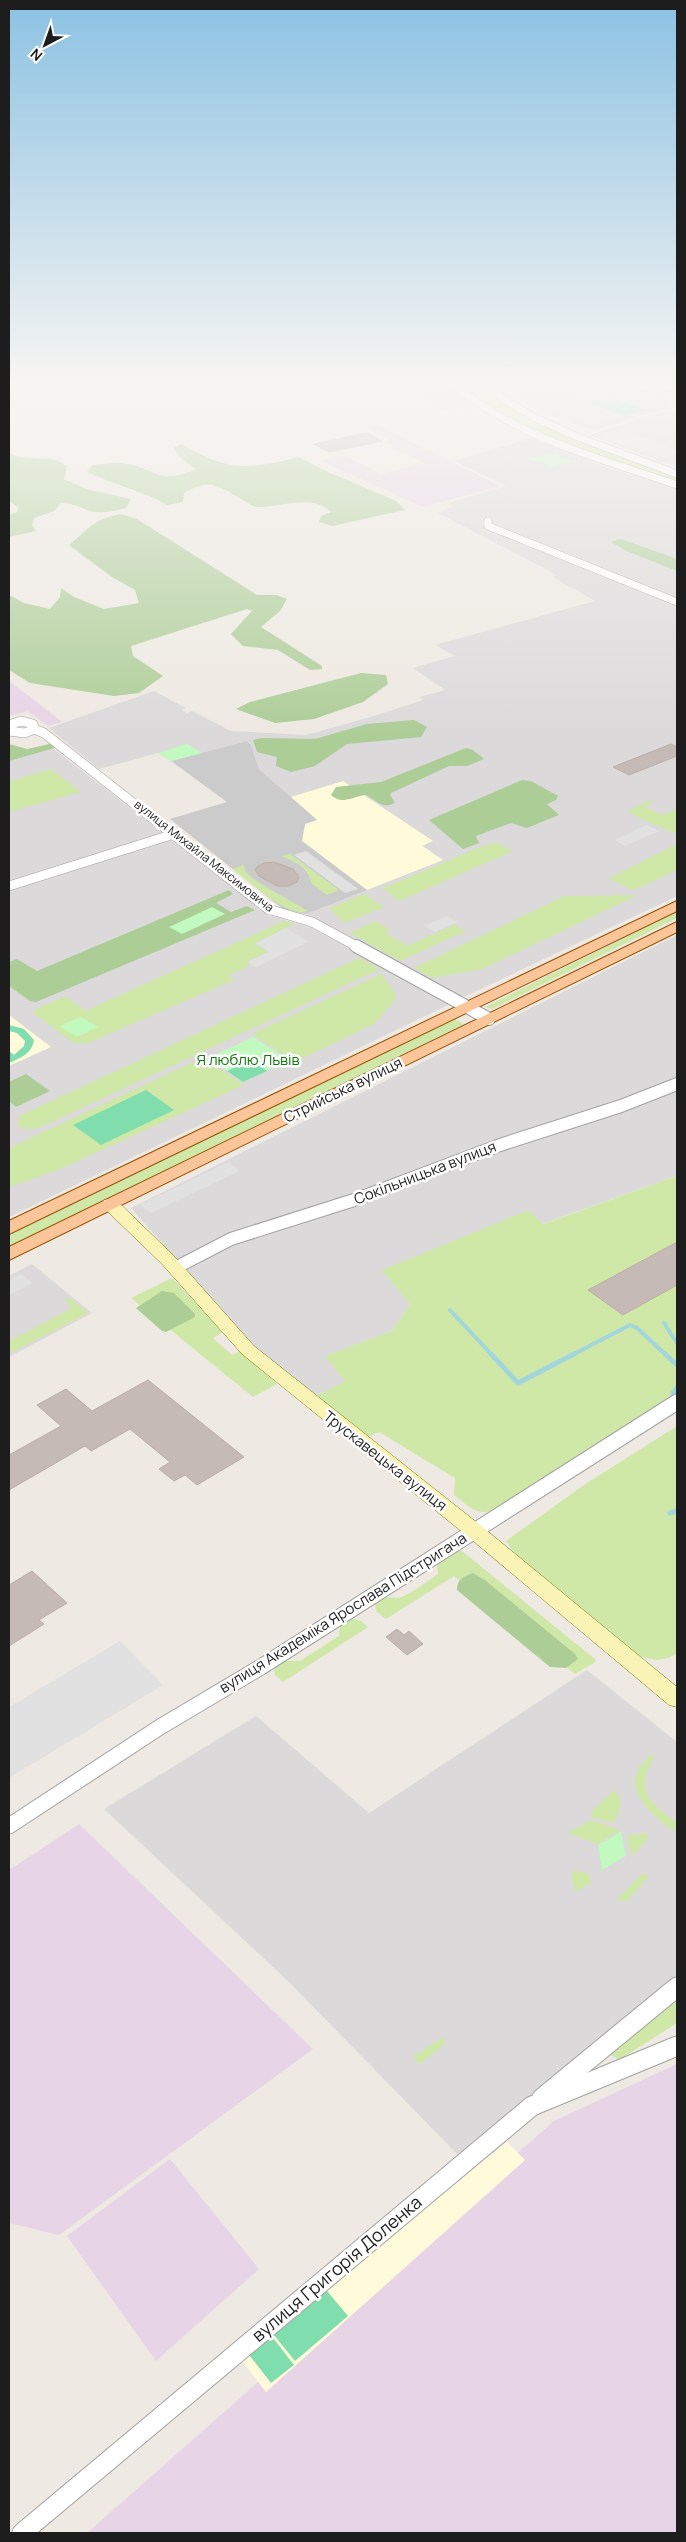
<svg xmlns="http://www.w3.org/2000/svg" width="686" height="2542" viewBox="0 0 686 2542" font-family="Manrope,sans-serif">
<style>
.residential{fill:#dbd9da}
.industrial{fill:#e7d4e6}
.education{fill:#fffada}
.religious{fill:#cbcbcb}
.grass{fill:#cfe8a8}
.forest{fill:#adcd97}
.park{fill:#c1f9be}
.pitch{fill:#80ddae}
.parking{fill:#e1e1e1}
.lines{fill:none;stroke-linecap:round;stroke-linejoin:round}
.stream-far1{stroke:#a2d6dc;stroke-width:4}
.stream{stroke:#a2d6dc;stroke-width:5}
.building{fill:#c5bab6;stroke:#bfada5}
.street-far4-casing{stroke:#a1a1a1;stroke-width:8}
.street-far3-casing{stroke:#a1a1a1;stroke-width:10}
.street-far2-casing{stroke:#a1a1a1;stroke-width:14}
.street-far1-casing{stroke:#a1a1a1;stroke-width:17}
.street-casing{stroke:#a1a1a1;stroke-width:21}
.secondary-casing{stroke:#727105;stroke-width:1}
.primary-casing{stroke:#945201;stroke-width:2}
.street-far4{stroke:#fff;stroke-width:7}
.street-far3{stroke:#fff;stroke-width:9}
.street-far2{stroke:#fff;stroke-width:12}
.street-far1{stroke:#fff;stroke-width:15}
.street{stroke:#fff;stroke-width:19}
.secondary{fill:#f9f4b5;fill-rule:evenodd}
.primary{fill:#fbc59a;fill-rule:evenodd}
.labels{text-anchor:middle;stroke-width:5;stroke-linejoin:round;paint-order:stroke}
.far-street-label{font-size:12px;fill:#1d1d1d;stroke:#fff}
.park-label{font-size:15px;fill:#10790c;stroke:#fff}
.street-label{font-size:15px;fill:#1d1d1d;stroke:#fff}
.near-street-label{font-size:18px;fill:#1d1d1d;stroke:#fff}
</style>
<rect width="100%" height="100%" fill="#eee9e2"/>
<g class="residential">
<path d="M487,379H677V405L594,430L531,407Z"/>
<path d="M667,411L677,415L676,467L589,435Z"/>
<path d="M531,438L615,470L677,488V896L466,996H452L306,914L442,860L422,845L432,841L343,782L291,797L259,769L251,745L247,741L171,761L158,753L99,769L49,728L154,691L186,708L182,710L187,713L192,711L231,731L306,735L374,716L423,700L419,697L445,690L413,668L455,656L435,645L595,601L553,577L557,575L438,513L454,506L448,503L506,486L454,461Z"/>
<path d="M9,746L25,752L50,746L269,915L309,927L444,998L448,1005L9,1217Z"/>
<path d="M677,935V1176L542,1224L383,1270L410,1304L392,1331L326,1356L346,1381L315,1396L254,1346L131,1208Z"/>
<path d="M32,1264L92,1313L9,1357V1276Z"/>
<path d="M587,1670L677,1742V1976L601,2037L461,2158L289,1982L104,1809L256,1716L369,1813Z"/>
</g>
<g class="industrial">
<path d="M378,425L411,442L501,486L423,507L321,461L344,455L381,474L420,464L428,465L385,443L391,441L366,427Z"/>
<path d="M9,681L56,717L62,722L48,726L28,711L9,716Z"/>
<path d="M79,1824L313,2049L59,2235L9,2223V1870Z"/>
<path d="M677,2064V2533H87L554,2121Z"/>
<path d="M170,2159L259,2269L156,2361L67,2236Z"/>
</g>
<g class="education">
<path d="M343,781L433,841L422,846L443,860L367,890L302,841L305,824L317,820L291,797Z"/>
<path d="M9,1015L51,1047L9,1066Z"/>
<path d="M507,2142L525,2160L266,2392L239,2357Z"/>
</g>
<path class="religious" d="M247,741L251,745L259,769L317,820L305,824L302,841L367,890L306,914L283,909L170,819L227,802L171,761Z"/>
<g class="grass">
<path d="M450,379H461C528,423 602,450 677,477V482C626,466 573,451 525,427C498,414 475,395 450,379Z"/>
<path d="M51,769L81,792L9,812V782Z"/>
<path d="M649,800L653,802L645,807L662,815L677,809V832H671L627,812Z"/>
<path d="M498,843L513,851L399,901L383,888L483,846Z"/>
<path d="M677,844V870L634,890L608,879Z"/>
<path d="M290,854L339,890L327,895L311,883C308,867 296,862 281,856Z"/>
<path d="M244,865L245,871L256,881L308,911C288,919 249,881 233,869Z"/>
<path d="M364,894L384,907L345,923L329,908Z"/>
<path d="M638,895L482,969L432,978L414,968L564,896Z"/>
<path d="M677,912V918L492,1009L485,1007Z"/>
<path d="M284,921L294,924L255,943L268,952L246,962L251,965L228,976L234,980L88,1043H74L33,1013L34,1010L65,996L85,1011Z"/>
<path d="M376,921L390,930L386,933L408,946L454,925L466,931L400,961L350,933Z"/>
<path d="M359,958L380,969L39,1128L23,1129L17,1124L21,1115Z"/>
<path d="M381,974L395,993L396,999L374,1024L294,1062L252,1034Z"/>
<path d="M455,1019L464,1024L9,1246V1235Z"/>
<path d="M202,1058L244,1085L58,1170L9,1187V1148Z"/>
<path d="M677,1176V1396L494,1510C478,1517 467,1505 454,1495L455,1478L379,1432L367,1437L315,1396L345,1381L325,1356L392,1331L410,1304L382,1270L529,1210L543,1224Z"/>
<path d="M172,1278L223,1332L213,1338L232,1355L242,1350L277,1384L253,1397L131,1298Z"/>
<path d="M70,1298L88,1313L11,1353L9,1351V1341L72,1308L65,1301Z"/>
<path d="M677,1426V1653C664,1662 653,1661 638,1655L520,1560L506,1541L584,1485Z"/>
<path d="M458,1551H462L596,1660L594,1663L575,1674L454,1576L386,1619L377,1612L374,1603C386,1593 394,1601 404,1596C416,1590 427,1582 438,1574L437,1564Z"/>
<path d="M350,1618L361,1621L368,1627L283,1682L275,1675L274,1667L280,1661H300L339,1636L340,1625Z"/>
<path d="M653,1754L655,1755C634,1792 648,1801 677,1823L673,1831C647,1811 614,1782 653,1754Z"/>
<path d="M614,1790C625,1800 619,1812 614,1823L591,1817L592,1811Z"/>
<path d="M591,1820L620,1830L597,1844L568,1833Z"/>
<path d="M648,1833V1839L632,1856L627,1835Z"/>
<path d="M575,1870L589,1874L591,1883L575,1892L571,1873Z"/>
<path d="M643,1873L649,1876L626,1902L617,1899Z"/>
<path d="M677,1993V2023L619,2060L609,2054Z"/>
<path d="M443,2037L445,2043L443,2046L421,2063L416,2062L414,2056Z"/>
</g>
<g class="forest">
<path d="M182,444C229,472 247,470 298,457L326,471L396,501L405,510L332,526L319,522L321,516L331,512C312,493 280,508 257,507C252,507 248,502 243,500C219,487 211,477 184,493L183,502L167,505C142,490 113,485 87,472L92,465C103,464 116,461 128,464C160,471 159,485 196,469L183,460L173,448Z"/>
<path d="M9,453C31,464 47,452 67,466L64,479L86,489L131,499L126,508C113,511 100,515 87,510C77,506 72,503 61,503L54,511L34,518L32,525L36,531L9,537V515L17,512L18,507L9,501Z"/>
<path d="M121,514L137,519L257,595H277L287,599L280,611L261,627L322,666V669L310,670L278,650L243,646L231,634L252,611L247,609L131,646L133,656L163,676L139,693L114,696L30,683L9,670V595L24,603L50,609L60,597L61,588L74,597L104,609L139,603L135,590L112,577L69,545C92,527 89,521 121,514Z"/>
<path d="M621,539L677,559V571L624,550L611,542Z"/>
<path d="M361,673L386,675L388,684L363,702L314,719L275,723L236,709L250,702Z"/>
<path d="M414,720L427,727L421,737L347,744L315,766L291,772L276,766L277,757L257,752L253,740L262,738L315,739L367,724Z"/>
<path d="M54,743L58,747L9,761V744L27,749Z"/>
<path d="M466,748L473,750L484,759L467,766H449L391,793L390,795L395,803C381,810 376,799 365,795C353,797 341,805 331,795L336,787L381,782Z"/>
<path d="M522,780L531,781L558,796L556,800L547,804L559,815L527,828L511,823L476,836L479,843L463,849L429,820Z"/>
<path d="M229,890L233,894L216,903L231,912L247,906L255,910L36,1002L30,1001L9,986V962L17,959L37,971Z"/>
<path d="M26,1074L50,1091L16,1107L9,1101V1082Z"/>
<path d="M162,1291L174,1293L195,1314V1317L166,1332L162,1331L136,1308Z"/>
<path d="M473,1573L486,1581L575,1654L578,1659L566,1668L550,1667L457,1590C457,1579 463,1577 473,1573Z"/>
</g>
<g class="park">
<path d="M551,453L572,461L552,467L531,459Z"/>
<path d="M187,744L202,753L171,761L158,753Z"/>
<path d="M212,907L225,914L182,934L169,927Z"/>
<path d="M81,1017L98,1027L77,1037L59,1026Z"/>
<path d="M253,1037L289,1060L243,1082L208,1058Z"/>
<path d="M621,1831L626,1856L602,1870L598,1845Z"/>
</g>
<g class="pitch">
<path d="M609,397L646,410L626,416L589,403Z"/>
<path d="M9,1025L24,1029L34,1040C32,1054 20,1058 9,1063V1051L14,1055L24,1046L25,1041L17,1033L9,1031Z"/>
<path d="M251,1060L267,1071L243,1082L227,1071Z"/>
<path d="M146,1090L174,1110L101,1145L73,1125Z"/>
<path d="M327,2291L348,2316L295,2361L274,2335Z"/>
<path d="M270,2334L294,2365L271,2383L247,2352Z"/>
</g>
<g class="parking">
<path d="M531,379H545L585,393L571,397L625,417L590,427L533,406L501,387Z"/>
<path d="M438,383L471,402L462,405L478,414L473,415L454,408L443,411L411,391Z"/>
<path d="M619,428L677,450V454L662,459L595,436Z"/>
<path d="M647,825L659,831L625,846L614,840Z"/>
<path d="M306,851L358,889L345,893L294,855Z"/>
<path d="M447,916L458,922L435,932L424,926Z"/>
<path d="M286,928L308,942L256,967L247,962L269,952L256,943Z"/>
<path d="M229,1162L240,1171L151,1213L139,1205Z"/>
<path d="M21,1274L33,1283L9,1295V1280Z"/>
<path d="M120,1641L163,1685L9,1778V1707Z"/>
</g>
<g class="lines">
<g class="stream-far1">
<path d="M450,1310L492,1355"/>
<path d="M664,1323L677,1343"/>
<path d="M572,1355L630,1325L637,1328L666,1355"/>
</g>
<g class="stream">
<path d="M491,1354L518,1383L574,1354"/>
<path d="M665,1354L677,1365"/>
<path d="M675,1396L673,1393L677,1388"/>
<path d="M670,1513L677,1511"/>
</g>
</g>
<g class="building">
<path d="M367,433L382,441L329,452L314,444Z"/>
<path d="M671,744L677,747V756L629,775L613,767Z"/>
<path d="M274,862L293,869L299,877L297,882L289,886H277L259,876L255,870L258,866L264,863Z"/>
<path d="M677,1242V1285L623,1315L588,1290Z"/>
<path d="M148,1380L244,1457L197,1485L185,1475L174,1481L159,1469L170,1462L130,1429L91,1451L85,1446L9,1490V1455L61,1426L37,1405L66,1389L92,1411Z"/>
<path d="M32,1571L67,1603L39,1620L44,1624L9,1646V1585Z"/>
<path d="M397,1629L404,1635L409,1631L423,1644L407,1655L386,1637Z"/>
</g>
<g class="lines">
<defs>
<g id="street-far4">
<path d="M445,379C468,396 490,412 516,425C567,451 623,466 677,485"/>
<path d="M471,379L535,418L575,436L677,474"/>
<path d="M647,380L664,384L667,387L652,390L641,386L651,382"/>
<path d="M488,521V526L677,602"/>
</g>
<g id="street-far3">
<path d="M9,725L21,721L33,724L34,729"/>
<path d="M9,731L25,733L34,729L44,733L268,909L312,922L358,947"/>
<path d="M9,886L174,834"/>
</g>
<g id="street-far2">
<path d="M356,946L489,1019"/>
<path d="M175,1268L231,1239L354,1200L500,1145L621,1106L677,1084"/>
</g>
<path id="street-far1" d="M9,1826L160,1727L261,1667L677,1402"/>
<g id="street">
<path d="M542,2098L677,1987"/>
<path d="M22,2533L532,2106L677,2046"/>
</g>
<path id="secondary" d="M110,1199L116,1200L173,1255L254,1346L480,1525L677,1687V1707L669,1705L466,1535L242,1354L161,1263L104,1208L102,1204L104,1200Z"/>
<g id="primary">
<path d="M677,901V911L9,1234V1221Z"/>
<path d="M677,922V932L9,1260V1247Z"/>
</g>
</defs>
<use href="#street-far4" class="street-far4-casing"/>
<use href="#street-far3" class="street-far3-casing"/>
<use href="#street-far2" class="street-far2-casing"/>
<use href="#street-far1" class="street-far1-casing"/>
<use href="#street" class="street-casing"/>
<use href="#secondary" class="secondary-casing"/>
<use href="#primary" class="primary-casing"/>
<use href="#street-far4" class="street-far4"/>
<use href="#street-far3" class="street-far3"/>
<use href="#street-far2" class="street-far2"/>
<use href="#street-far1" class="street-far1"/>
<use href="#street" class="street"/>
<use href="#secondary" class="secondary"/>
<use href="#primary" class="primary"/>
</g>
<linearGradient id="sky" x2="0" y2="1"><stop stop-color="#8cc2e3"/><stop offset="0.52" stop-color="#f7f5f2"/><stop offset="1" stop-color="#f7f5f2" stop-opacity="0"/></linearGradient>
<rect width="686" height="735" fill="url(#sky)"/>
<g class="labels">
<g class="far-street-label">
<text transform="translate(204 856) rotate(38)" y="4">вулиця Михайла Максимовича</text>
</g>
<g class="park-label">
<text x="248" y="1065">Я люблю Львів</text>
</g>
<g class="street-label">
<text transform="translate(343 1090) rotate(-26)" y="5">Стрийська вулиця</text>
<text transform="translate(425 1173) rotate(-21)" y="5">Сокільницька вулиця</text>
<text transform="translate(385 1461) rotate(38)" y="5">Трускавецька вулиця</text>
<text transform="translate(343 1613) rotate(-32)" y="5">вулиця Академіка Ярослава Підстригача</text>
</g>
<g class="near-street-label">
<text transform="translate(337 2269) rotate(-40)" y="6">вулиця Григорія Доленка</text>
</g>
</g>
<rect width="686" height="2542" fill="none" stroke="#1d1d1d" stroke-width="20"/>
<g transform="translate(45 45) rotate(221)" stroke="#ffffff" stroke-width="4" paint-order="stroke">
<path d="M0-4L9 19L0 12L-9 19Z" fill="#1d1d1d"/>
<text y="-8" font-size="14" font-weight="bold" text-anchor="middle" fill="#1d1d1d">N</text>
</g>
</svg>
